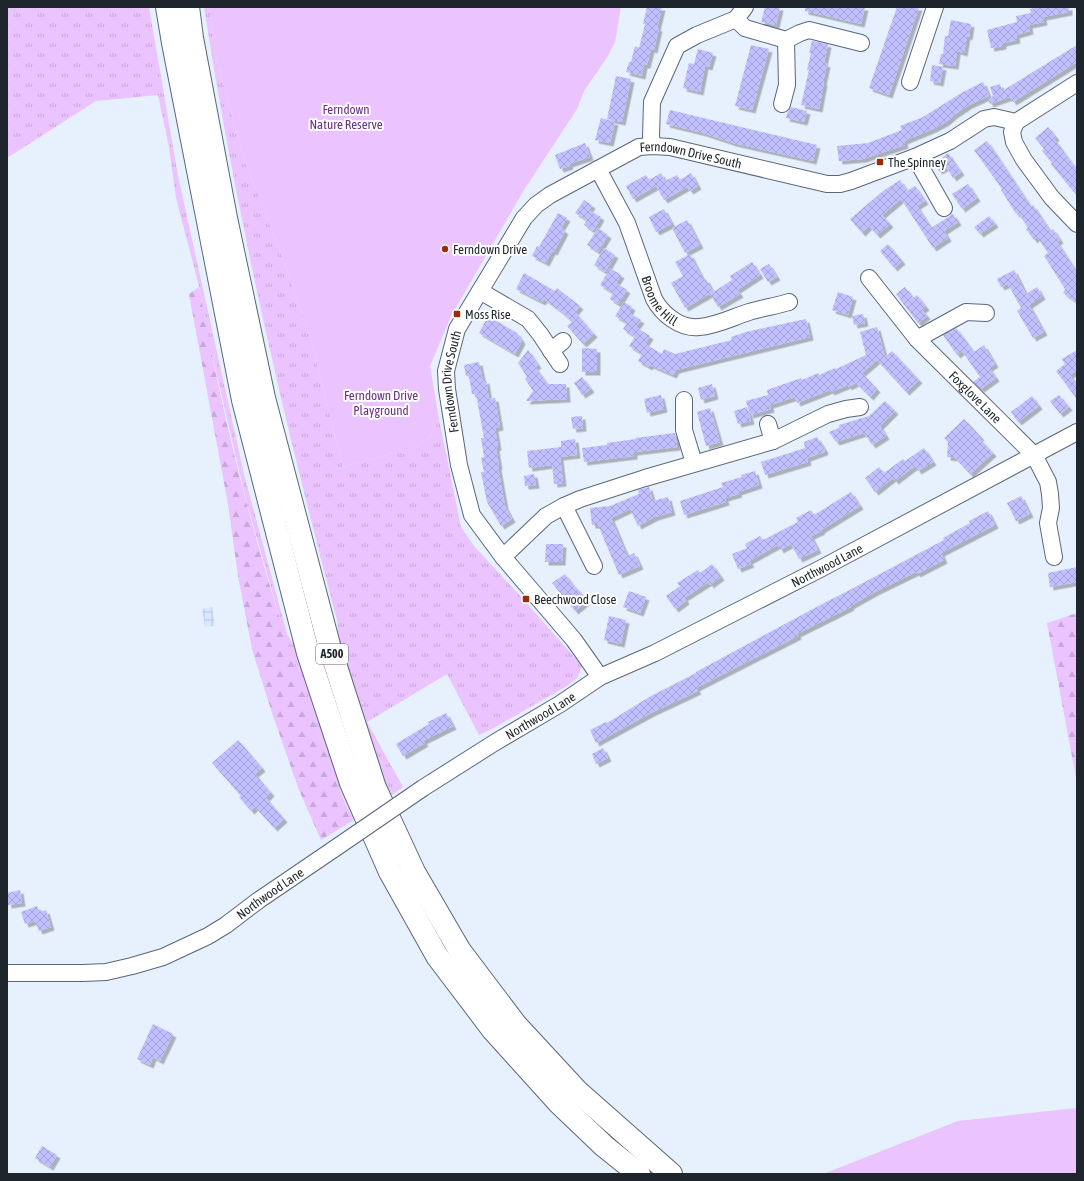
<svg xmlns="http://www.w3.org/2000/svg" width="1084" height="1181" viewBox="0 0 1084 1181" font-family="'Asap Condensed',sans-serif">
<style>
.industrial{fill:url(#industrial-grid)}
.grass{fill:url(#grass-tufts)}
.forest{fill:url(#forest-firs)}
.park{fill:#eac3ff}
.building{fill:url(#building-cross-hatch);filter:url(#shadow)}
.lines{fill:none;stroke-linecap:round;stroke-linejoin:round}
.minor-casing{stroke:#5a6779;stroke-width:18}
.highway-casing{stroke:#5a6779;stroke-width:24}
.minor{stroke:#fff;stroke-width:16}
.highway{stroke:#fff;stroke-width:22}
.minor-bridge-casing{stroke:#5a6779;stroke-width:18;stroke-linecap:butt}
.minor-bridge{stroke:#fff;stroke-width:16}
.poi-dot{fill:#952f05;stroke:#fff;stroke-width:1.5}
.labels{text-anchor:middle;stroke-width:4;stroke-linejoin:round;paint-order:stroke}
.shield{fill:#fff;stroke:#62666b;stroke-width:1}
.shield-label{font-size:12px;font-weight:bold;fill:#1f252c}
.park-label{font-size:13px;fill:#6a3183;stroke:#fff}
.street-label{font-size:13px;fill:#1f252c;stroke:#fff}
.poi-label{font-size:13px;fill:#1f252c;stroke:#fff;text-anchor:start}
</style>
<defs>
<pattern id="industrial-grid" width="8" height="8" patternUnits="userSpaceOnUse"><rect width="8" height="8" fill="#d8e8fe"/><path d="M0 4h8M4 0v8" fill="none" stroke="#b9c7da"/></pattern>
<pattern id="grass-tufts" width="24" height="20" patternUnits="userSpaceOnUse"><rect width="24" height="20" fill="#eac3ff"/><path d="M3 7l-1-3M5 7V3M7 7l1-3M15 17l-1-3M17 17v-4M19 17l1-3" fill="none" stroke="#c8a7db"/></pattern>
<pattern id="forest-firs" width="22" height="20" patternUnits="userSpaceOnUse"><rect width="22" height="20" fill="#eac3ff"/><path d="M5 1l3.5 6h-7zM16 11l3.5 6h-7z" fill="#c8a7db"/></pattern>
<pattern id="building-cross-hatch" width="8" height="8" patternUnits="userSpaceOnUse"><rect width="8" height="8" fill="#c1bffe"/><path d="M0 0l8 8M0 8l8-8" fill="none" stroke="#a5a4da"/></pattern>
<filter id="shadow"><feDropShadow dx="3.5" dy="3.5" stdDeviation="0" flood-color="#0004"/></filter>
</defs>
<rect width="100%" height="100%" fill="#e7f0fd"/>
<path class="industrial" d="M212,607L215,626L205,627L202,609Z"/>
<g class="grass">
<path d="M7,7H149L178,176L244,474L287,634L298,651L335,772L356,817L354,820L334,777L286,640L246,500L208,337L199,286L176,198L169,147L158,95L96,101L7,158Z"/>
<path d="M204,7H209L217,61L244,159L285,264L312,343L343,467L416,447L430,437L439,419L461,527L474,546L523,599L582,666L577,678L567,686L490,730L479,735L447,674L367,722L403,787L389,797L336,640L338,624C284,421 236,215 204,7Z"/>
</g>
<g class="forest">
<path d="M199,287C224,426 259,565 307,699C316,724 324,751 334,776C339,791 347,806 354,820L321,840L299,790L272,713L252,649L238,576L228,504L189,294Z"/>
<path d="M1077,613V783L1047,623Z"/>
</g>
<g class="park">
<path d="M209,7H621L615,42L608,56L584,91L577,109L524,190L451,316L430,366L439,419L430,437L416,447L343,467L312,343L285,264L244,159L217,61Z"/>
<path d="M1076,1108L1077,1113V1174H823L958,1121Z"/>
</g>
<g class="building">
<path d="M647,7H662L657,28H659L654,50L651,49L647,65H644L642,76L626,72L629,62H631L635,46L639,48L645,24H643Z"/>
<path d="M765,7H780L776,25L761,22Z"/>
<path d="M805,7H865L861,24L805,11Z"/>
<path d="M897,7H919L889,95L869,88Z"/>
<path d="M1038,7H1069V12L1043,17L1044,22L1029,25L1030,31L1016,35L1017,40L1003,43V46L991,48L987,30L1017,22L1016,16L1031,13L1030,9Z"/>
<path d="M951,20L971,24L969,37L967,36L964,53L957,51L955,66L939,64L941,54H943L945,36H948Z"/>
<path d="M812,41L828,44L824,63L827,64L823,82H824L819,109L801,105L809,70H807L811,53H809Z"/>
<path d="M751,45L769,49L752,110L735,106Z"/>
<path d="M1077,45V62L1013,102L1010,97L990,104L988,99L993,96L990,87L1000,84L1002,91Z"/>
<path d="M698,49L713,53L709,67L705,66L700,92L683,88L689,63L694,64Z"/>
<path d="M932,65L943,67L940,83L930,81Z"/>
<path d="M616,76L631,79L622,122L607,119Z"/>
<path d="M983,82L989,96L969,105L954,115L946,122L933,129L904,141L905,145L863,159L839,161L837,146L868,143L902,130L900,126L923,117L963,92Z"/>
<path d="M791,107L807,111L804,122L786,118L788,111Z"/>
<path d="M670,110L817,145L813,161L733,143L703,133L666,124Z"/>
<path d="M601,118L615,122L610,143L595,140Z"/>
<path d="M1048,127L1056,137L1054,139L1077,170V196L1051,164L1052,163L1042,151L1044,149L1035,138Z"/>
<path d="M987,141L1031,207L1033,205L1050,231L1053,229L1060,240L1057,242L1077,273V303L1063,293L1065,289L1044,256L1048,253L1037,237L1034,240L1026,229L1028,228L1018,213L1016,214L1001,190L1002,189L974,150Z"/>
<path d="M585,143L590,157L569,164L570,166L560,169L555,155Z"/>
<path d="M948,153L961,172L953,178L946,167L939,171L934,164Z"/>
<path d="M661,173L665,181L677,175L680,180L691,173L698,186L690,191L687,187L664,200L656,186L633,199L626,186L646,175L649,180Z"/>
<path d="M900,180L907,191L915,186L925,201L917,206L931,228L953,214L958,222L944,231L948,238L933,248L901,199L882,215L890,224L877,235L869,226L862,233L850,219L883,191Z"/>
<path d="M968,184L977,198L962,209L952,194Z"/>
<path d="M584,200L592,205L589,210L601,217L593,231L584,225L587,220L575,213Z"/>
<path d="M664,209L672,224L656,232L649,217Z"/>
<path d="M558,213L567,218L561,228L565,231L554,252L552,251L546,263L532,256L537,246L539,247Z"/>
<path d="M989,216L995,224L980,234L974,227Z"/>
<path d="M687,220L700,245L685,253L672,228Z"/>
<path d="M598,228L608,235L598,252L587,245Z"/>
<path d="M888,244L902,261L894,268L880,251Z"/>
<path d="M604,248L615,255L605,272L594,265Z"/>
<path d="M690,254L704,281L706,279L713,292L685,308L671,283L683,276L675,262Z"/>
<path d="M752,262L760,275L737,290L740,294L718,307L710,294L732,280L730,276Z"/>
<path d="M769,264L777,277L768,282L760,269Z"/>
<path d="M610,268L621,275L616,283L627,290L618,304L610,299L613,293L600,285Z"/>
<path d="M1014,270L1026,294L1037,287L1042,296L1029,305L1044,332L1033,338L1017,311L1021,308L1008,284L1001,287L997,279Z"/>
<path d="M524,273L555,291L557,288L580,306L575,312L594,334L583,344L567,326L572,322L560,311L544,299L542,302L516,289Z"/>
<path d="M905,287L913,298L917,295L926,307L922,310L927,316L918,323L896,294Z"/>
<path d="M838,292L853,297L848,315L832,310Z"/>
<path d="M624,302L632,307L629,313L641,320L636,327L650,336L645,344L662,354L664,349L675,354L732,340L731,337L746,332L806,319L810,337L676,370L673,375L650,365L649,367L638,361L642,354L629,346L635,337L623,329L627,323L615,316Z"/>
<path d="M863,314L865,323L854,325L852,316Z"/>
<path d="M488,316L517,333L522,341L515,354L479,333Z"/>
<path d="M877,327L885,357L892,351L919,380L906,392L877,360L862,373L877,389L870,397L856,383L848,387V385L831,392L830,390L797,403L795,397L770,405L771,409L750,415L746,401L768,395L767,390L801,378L802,380L818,373L819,375L835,368L836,369L866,355L860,332Z"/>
<path d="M956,328L974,352L984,345L995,364L989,368L996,378L981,389L973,382L980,377L962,351L957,355L943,335Z"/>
<path d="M582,348L597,349V372H582Z"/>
<path d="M528,350L538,365L535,367L547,384H566L567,399L526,401L533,391L525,379L527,377L518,363Z"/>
<path d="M1077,350V370L1070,375L1077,386V397L1076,398L1056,371L1065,364L1062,359Z"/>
<path d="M479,362L483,381L486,380L489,399L495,398L500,427L495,428L498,447L496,448L499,466L498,467L505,506L512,519L501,526L487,502L481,472H484L481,458L484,457L481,438H484L476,394H472L469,376H466L464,365Z"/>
<path d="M582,377L591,389L582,395L574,383Z"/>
<path d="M712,384L715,396L701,400L698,388Z"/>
<path d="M661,395L664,409L647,413L644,399Z"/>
<path d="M1059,395L1069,407L1060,414L1050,401Z"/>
<path d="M1032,396L1039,406L1018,422L1011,412Z"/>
<path d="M885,401L895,411L880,426L886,436L872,445L864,433L836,442L829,432L839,428V425L869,416Z"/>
<path d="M747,407L751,421L738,424L734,411Z"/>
<path d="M710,408L720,442L706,446L697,412Z"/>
<path d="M582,416L583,428L573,429L571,417Z"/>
<path d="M964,419L981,437L979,438L993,453L970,474L955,458L947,457L948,442L944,438Z"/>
<path d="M675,433L677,447L634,452V456L584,462L582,448L607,445V443L636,439L635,438Z"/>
<path d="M817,437L825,450L824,452L807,458L808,462L765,475L761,462L805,448L804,442Z"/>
<path d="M575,439L577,455L560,457L563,483L554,484L552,465L529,468L527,451L561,447V441Z"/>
<path d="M924,448L933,462L918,471L915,466L895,481L893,478L875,492L865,478L879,467L884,473L903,459L905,461Z"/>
<path d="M755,471L759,485L738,492L739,494L725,498L726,502L684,515L680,501L723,487L721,483L742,477L741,475Z"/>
<path d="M534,474L536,485L525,486L524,476Z"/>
<path d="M649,487L653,501L668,497L672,512L655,517L638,526L630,509L611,518L627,556L634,553L640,566L619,575L598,525H592L590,508L610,506L639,494L638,490Z"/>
<path d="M851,492L860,506L821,530L822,531L811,536L818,550L799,559L791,544L780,550L778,545L749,561L751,564L738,569L732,554L747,548L745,544L760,536L763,540L798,522L796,518L811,510L814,515Z"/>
<path d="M1021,496L1030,514L1016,521L1007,503Z"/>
<path d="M988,511L995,525L941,553L944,560L917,574L916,572L875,592L850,606L851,607L797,634L798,636L696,688L698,691L651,713L596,743L590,730L606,722L607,723L651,696L696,673V672L824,603L844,593L944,540L943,538L970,523L969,521Z"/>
<path d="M546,544H563L562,562H545Z"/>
<path d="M712,564L721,577L710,585L709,582L684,598L686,601L675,609L666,596L680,586L677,583L698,570L700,573Z"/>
<path d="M1077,567V582L1050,587L1048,573Z"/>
<path d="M565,574L575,588L576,587L587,601L575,611L552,583Z"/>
<path d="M629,591L646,597L640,613L623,607Z"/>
<path d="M609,616L626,620L621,644L604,640Z"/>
<path d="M446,713L453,726L423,741L425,743L403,756L396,744L429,724L428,722Z"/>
<path d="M238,740L262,768L255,774L271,793L266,798L284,819L274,828L255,807L251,811L239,797L241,796L212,763Z"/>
<path d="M603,748L608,758L596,764L592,754Z"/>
<path d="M20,890L22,903L8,905L7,893Z"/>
<path d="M37,906L39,912L46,910L51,927L39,931L35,921L25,924L21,912Z"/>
<path d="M153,1024L173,1034L160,1061L153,1057L150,1065L137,1059Z"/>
<path d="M42,1146L57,1155L50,1167L35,1158Z"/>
</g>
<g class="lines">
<defs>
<g id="minor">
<path d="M736,19L745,28L786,40L800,33L809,30L861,43"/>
<path d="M910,82L935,7"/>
<path d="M782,104L787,85L786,40"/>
<path d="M1016,122L1012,132L1014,142L1024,160L1052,198L1077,224"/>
<path d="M653,146L651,137L652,102L677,46L697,35L736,19L745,7"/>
<path d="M915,157L944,208"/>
<path id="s1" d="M598,169L627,223L654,299C662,314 680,329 699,327C716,326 733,317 749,312C762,308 776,306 789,302"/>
<path id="s2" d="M869,278L917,339L1034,455L1048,482L1050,494L1051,508L1048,523L1054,557"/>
<path d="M480,291L528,319L540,334L560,364"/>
<path d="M917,339L966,312L986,313"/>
<path d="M551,351L563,341"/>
<path d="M684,400V430L694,463"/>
<path d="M768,424L773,441"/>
<path d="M564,506L594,566"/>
<path d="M503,557L546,516L564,506L580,499L645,478L773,441L828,414L846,409L860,407"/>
<path id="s3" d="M600,677L574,640L503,557L472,515L459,465L447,389L446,371L457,329L524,218L536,205L550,195L639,147L653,146L670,147L827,184H840L851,181L915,157L950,141L984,119L994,117L1016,122L1077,83"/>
<path id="s4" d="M423,788L494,743L560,704L600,677L655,653L822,568L1077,432"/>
<path id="s5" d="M7,973H83L106,972L132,966L163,957L208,936L226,925L259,900L334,849"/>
</g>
<g id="highway">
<path d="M167,7L173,43L243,400L308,653L351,783L390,872L437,956L493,1030L558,1102L604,1146L639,1174"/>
<path d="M188,7L192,38L226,218L264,398L329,645L375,788L414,872L460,951L516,1025L577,1091L671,1174"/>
</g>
</defs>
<use href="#minor" class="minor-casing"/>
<use href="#highway" class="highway-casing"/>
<use href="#minor" class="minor"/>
<use href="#highway" class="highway"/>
<defs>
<path id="minor-bridge" d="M334,849L423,788"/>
</defs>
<use href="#minor-bridge" class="minor-bridge-casing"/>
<use href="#minor-bridge" class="minor-bridge"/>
</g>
<g class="poi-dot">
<rect x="876" y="158" width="8" height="8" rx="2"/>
<circle cx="445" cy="249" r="4"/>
<rect x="453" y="310" width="8" height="8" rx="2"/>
<rect x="522" y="595" width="8" height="8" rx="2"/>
</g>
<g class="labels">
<rect class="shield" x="316" y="644" width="32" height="20" rx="3"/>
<g class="shield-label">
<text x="332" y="658">A500</text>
</g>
<g class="park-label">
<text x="346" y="114">Ferndown<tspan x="346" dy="15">Nature Reserve</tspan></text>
<text x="381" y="400">Ferndown Drive<tspan x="381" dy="15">Playground</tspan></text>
</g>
<g class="street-label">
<text dy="5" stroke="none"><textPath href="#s3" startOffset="715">Ferndown Drive South</textPath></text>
<text dy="5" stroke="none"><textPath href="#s1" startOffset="146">Broome Hill</textPath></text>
<text dy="5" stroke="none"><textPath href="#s3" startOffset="343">Ferndown Drive South</textPath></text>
<text dy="5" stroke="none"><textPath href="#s2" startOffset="160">Foxglove Lane</textPath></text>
<text dy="5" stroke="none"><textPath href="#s4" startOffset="462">Northwood Lane</textPath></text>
<text dy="5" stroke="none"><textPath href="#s4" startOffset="138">Northwood Lane</textPath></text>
<text dy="5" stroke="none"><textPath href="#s5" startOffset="283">Northwood Lane</textPath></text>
</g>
<g class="poi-label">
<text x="888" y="167">The Spinney</text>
<text x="453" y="254">Ferndown Drive</text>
<text x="465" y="319">Moss Rise</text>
<text x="534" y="604">Beechwood Close</text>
</g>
</g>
<rect width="1084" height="1181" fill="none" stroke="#1f252c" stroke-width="16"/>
</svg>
